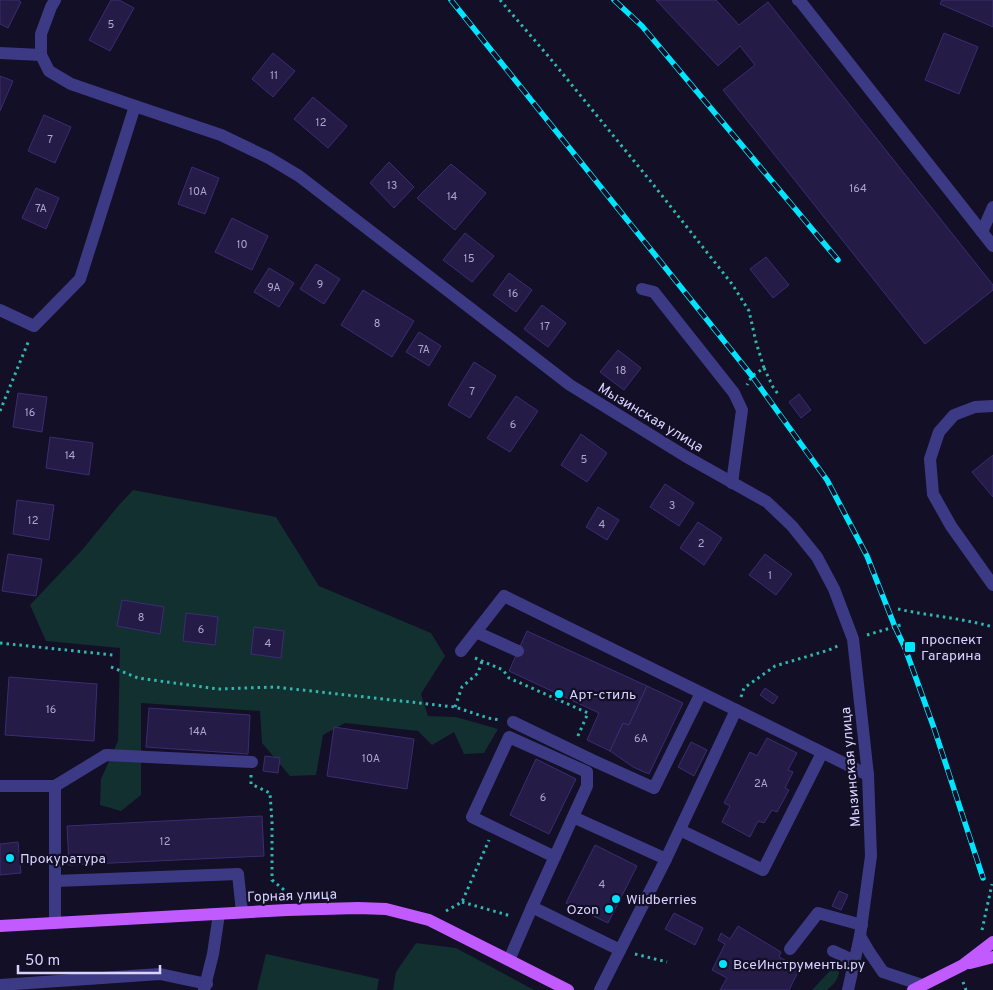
<svg xmlns="http://www.w3.org/2000/svg" width="993" height="990" viewBox="0 0 993 990" font-family="Overpass,sans-serif">
<style>
.green{fill:#12302f}
.building{fill:#241b47;stroke:#3b2d73}
.lines{fill:none;stroke-linecap:round;stroke-linejoin:round}
.path{stroke:#2fb8b0;stroke-width:3;stroke-dasharray:2.5 4;stroke-linecap:butt}
.minor{stroke:#3d3a85;stroke-width:12}
.major{stroke:#c25bff;stroke-width:12}
.rail-casing{stroke:#00e5ff;stroke-width:5.5}
.rail{stroke:#130f26;stroke-width:4;stroke-dasharray:11;stroke-linecap:butt}
.poi-dot{fill:#00e5ff;stroke:#130f26;stroke-width:2}
.labels{text-anchor:middle;stroke-width:4.5;stroke-linejoin:round;paint-order:stroke}
.number-label{font-size:11px;fill:#aca6d1}
.street-label{font-size:14px;fill:#d9d4ff;stroke:#130f26}
.poi-label{font-size:14px;fill:#d9d4ff;stroke:#130f26;text-anchor:start}
</style>
<rect width="100%" height="100%" fill="#130f26"/>
<g class="green">
<path d="M133,490L276,517L319,586L431,633L445,656L421,694L428,716L456,717L498,729L484,753L464,754L454,732L432,745L418,731L345,723L323,735L316,775L290,776L262,743L260,711L141,703V795L121,811L100,805L101,779L118,741L120,648L46,641L30,605L82,550L119,505Z"/>
<path d="M416,943L456,948L534,990H393L396,972Z"/>
<path d="M266,954L379,979L377,990H257Z"/>
<path d="M840,960C840,975 838,981 827,990H812Z"/>
</g>
<g class="building">
<path d="M0,0H18L21,2L8,28L0,24Z"/>
<path d="M111,0H119L134,8L110,51L89,40Z"/>
<path d="M656,0H716L739,25L768,2L993,285V290L925,344L723,90L755,65L740,46L718,66Z"/>
<path d="M942,0H993V27L940,4Z"/>
<path d="M944,33L978,47L959,94L925,80Z"/>
<path d="M273,53L295,71L273,97L252,79Z"/>
<path d="M0,76L13,81L0,111Z"/>
<path d="M313,97L347,126L328,148L294,119Z"/>
<path d="M44,115L71,127L55,163L28,151Z"/>
<path d="M389,162L414,187L394,208L370,183Z"/>
<path d="M451,164L486,193L455,230L417,198Z"/>
<path d="M192,167L219,178L205,214L178,204Z"/>
<path d="M36,188L59,198L46,229L22,218Z"/>
<path d="M232,218L268,236L252,270L215,252Z"/>
<path d="M465,233L494,256L472,282L443,260Z"/>
<path d="M766,257L789,285L773,298L750,269Z"/>
<path d="M316,264L340,279L324,304L300,289Z"/>
<path d="M269,268L294,283L279,307L254,292Z"/>
<path d="M509,273L532,290L516,312L493,295Z"/>
<path d="M363,290L414,321L392,357L341,325Z"/>
<path d="M542,305L566,323L548,347L524,329Z"/>
<path d="M419,332L441,346L429,366L406,352Z"/>
<path d="M618,350L641,368L624,390L600,372Z"/>
<path d="M474,362L496,376L470,418L448,405Z"/>
<path d="M18,393L47,397L42,432L13,427Z"/>
<path d="M799,394L811,410L801,418L789,402Z"/>
<path d="M516,396L538,411L510,452L487,438Z"/>
<path d="M581,434L607,453L587,482L561,465Z"/>
<path d="M50,437L93,443L89,475L46,468Z"/>
<path d="M993,455V497L972,472Z"/>
<path d="M665,484L694,503L679,526L650,507Z"/>
<path d="M17,500L54,505L49,540L13,534Z"/>
<path d="M598,507L619,520L607,540L586,527Z"/>
<path d="M698,522L722,538L704,565L680,548Z"/>
<path d="M8,554L42,559L36,596L2,591Z"/>
<path d="M765,554L792,574L776,595L749,575Z"/>
<path d="M122,600L164,607L160,634L117,626Z"/>
<path d="M186,613L218,617L215,645L183,641Z"/>
<path d="M254,627L284,631L281,658L251,654Z"/>
<path d="M527,631L647,686L629,725L623,723L610,751L587,740L599,713L509,671Z"/>
<path d="M9,677L97,684L94,741L5,735Z"/>
<path d="M647,686L683,703L649,774L633,767L610,751L623,723L629,725Z"/>
<path d="M765,688L778,697L773,704L760,695Z"/>
<path d="M149,708L250,715L248,754L146,747Z"/>
<path d="M334,727L414,739L407,789L327,776Z"/>
<path d="M767,738L797,753L788,770L793,772L785,788L789,790L777,812L772,810L764,823L758,821L750,837L722,822L730,806L724,803L750,752L757,756Z"/>
<path d="M691,742L707,750L694,776L678,767Z"/>
<path d="M265,756L280,758L278,773L263,771Z"/>
<path d="M536,759L576,779L549,834L510,815Z"/>
<path d="M262,816L264,856L69,865L67,826Z"/>
<path d="M18,842L21,873L0,875V844Z"/>
<path d="M595,845L637,866L608,923L566,903Z"/>
<path d="M839,891L848,895L841,910L832,906Z"/>
<path d="M674,913L703,928L695,945L665,929Z"/>
<path d="M738,926L781,952L779,957L800,968L789,990H720L727,978L712,970L725,944L718,940L721,933L730,939Z"/>
</g>
<g class="lines">
<g class="path">
<path d="M500,0L549,57L652,183L732,284L749,311L756,342L764,368L752,376L747,385"/>
<path d="M764,368L773,387L778,394"/>
<path d="M0,411L29,340"/>
<path d="M898,609C929,616 962,618 993,627"/>
<path d="M867,635L904,624"/>
<path d="M0,643L113,655"/>
<path d="M475,658L503,670L509,678L588,713L577,738"/>
<path d="M111,667L138,678L218,689L275,687L455,707L488,718L500,720"/>
<path d="M741,697L744,688L775,666L829,650L840,645"/>
<path d="M455,707L462,687L478,673L482,661"/>
<path d="M251,775V784L270,793L272,822V880L289,894"/>
<path d="M462,902L511,916"/>
<path d="M446,911L462,902L489,840"/>
<path d="M982,930L992,884"/>
<path d="M635,954L667,962"/>
<path d="M963,982L966,990"/>
</g>
<g class="minor">
<path d="M55,0L51,7L41,34V55L49,71L71,84L135,106L221,135L269,158L299,176L570,385L685,456L767,502L792,526L817,557L834,589L853,639L868,775L871,856L860,936L848,990"/>
<path d="M798,0L800,1L982,232"/>
<path d="M0,53L41,55"/>
<path d="M993,207L982,232L993,246"/>
<path d="M642,289L654,292L734,393L742,410L732,483"/>
<path d="M0,310L34,326L80,279L135,106"/>
<path d="M993,406L975,407L954,415L939,432L930,459L933,494L951,526L993,585"/>
<path d="M476,632L518,651"/>
<path d="M461,651L504,596L736,710"/>
<path d="M513,722L592,760L654,788L701,693"/>
<path d="M0,786H55L106,755L252,762"/>
<path d="M55,786V923"/>
<path d="M573,817L666,859"/>
<path d="M680,830L763,870L822,753"/>
<path d="M55,881L238,874L242,912"/>
<path d="M532,907L620,950"/>
<path d="M860,936L870,953L883,972L922,985"/>
<path d="M790,949L818,913L862,925"/>
<path d="M833,951L855,961"/>
<path d="M509,960L532,907L587,786V772L509,737L472,817L555,857"/>
<path d="M0,985L160,974L207,984"/>
<path d="M204,990L213,954L219,914"/>
<path d="M600,990L666,859L736,710L868,775"/>
</g>
<g class="major">
<path d="M0,926L287,910L358,908L386,909L429,920L568,990"/>
<path d="M970,963L993,957"/>
<path d="M913,990L963,965L993,942"/>
</g>
<defs>
<g id="rail">
<path d="M451,0L752,376L827,480L867,556L895,627L905,648L934,728L983,878"/>
<path d="M614,0L642,26L838,260"/>
</g>
</defs>
<use href="#rail" class="rail-casing"/>
<use href="#rail" class="rail"/>
</g>
<g class="poi-dot">
<rect x="904" y="641" width="12" height="12" rx="2.5"/>
<circle cx="559" cy="694" r="5"/>
<circle cx="10" cy="858" r="5"/>
<circle cx="616" cy="899" r="5"/>
<circle cx="609" cy="909" r="5"/>
<circle cx="723" cy="964" r="5"/>
</g>
<g class="labels">
<g class="number-label">
<text x="111" y="28">5</text>
<text x="274" y="79">11</text>
<text x="321" y="126">12</text>
<text x="50" y="143">7</text>
<text x="392" y="189">13</text>
<text x="858" y="192">164</text>
<text x="198" y="195">10А</text>
<text x="452" y="200">14</text>
<text x="41" y="212">7А</text>
<text x="242" y="248">10</text>
<text x="469" y="262">15</text>
<text x="320" y="288">9</text>
<text x="274" y="291">9А</text>
<text x="513" y="297">16</text>
<text x="377" y="327">8</text>
<text x="545" y="330">17</text>
<text x="424" y="353">7А</text>
<text x="621" y="374">18</text>
<text x="472" y="395">7</text>
<text x="30" y="416">16</text>
<text x="513" y="428">6</text>
<text x="70" y="459">14</text>
<text x="584" y="463">5</text>
<text x="672" y="509">3</text>
<text x="33" y="524">12</text>
<text x="602" y="528">4</text>
<text x="701" y="547">2</text>
<text x="770" y="579">1</text>
<text x="141" y="621">8</text>
<text x="201" y="633">6</text>
<text x="268" y="647">4</text>
<text x="51" y="713">16</text>
<text x="198" y="735">14А</text>
<text x="641" y="742">6А</text>
<text x="371" y="762">10А</text>
<text x="761" y="787">2А</text>
<text x="543" y="801">6</text>
<text x="165" y="845">12</text>
<text x="602" y="888">4</text>
</g>
<g class="street-label">
<text transform="translate(651 417) rotate(31)" y="5">Мызинская улица</text>
<text transform="translate(850 767) rotate(-95)" y="5">Мызинская улица</text>
<text transform="translate(292 895) rotate(-2)" y="5">Горная улица</text>
</g>
<g class="poi-label">
<text x="921" y="644">проспект<tspan x="921" dy="16">Гагарина</tspan></text>
<text x="569" y="699">Арт-стиль</text>
<text x="20" y="863">Прокуратура</text>
<text x="626" y="904">Wildberries</text>
<text x="599" y="914" text-anchor="end">Ozon</text>
<text x="733" y="969">ВсеИнструменты.ру</text>
</g>
</g>
<path d="M18 965v8h142v-8" fill="none" stroke="#d9d4ff" stroke-width="2.5"/>
<text x="25" y="965" font-size="15" fill="#d9d4ff" stroke="#130f26" stroke-width="4" paint-order="stroke">50 m</text>
</svg>
